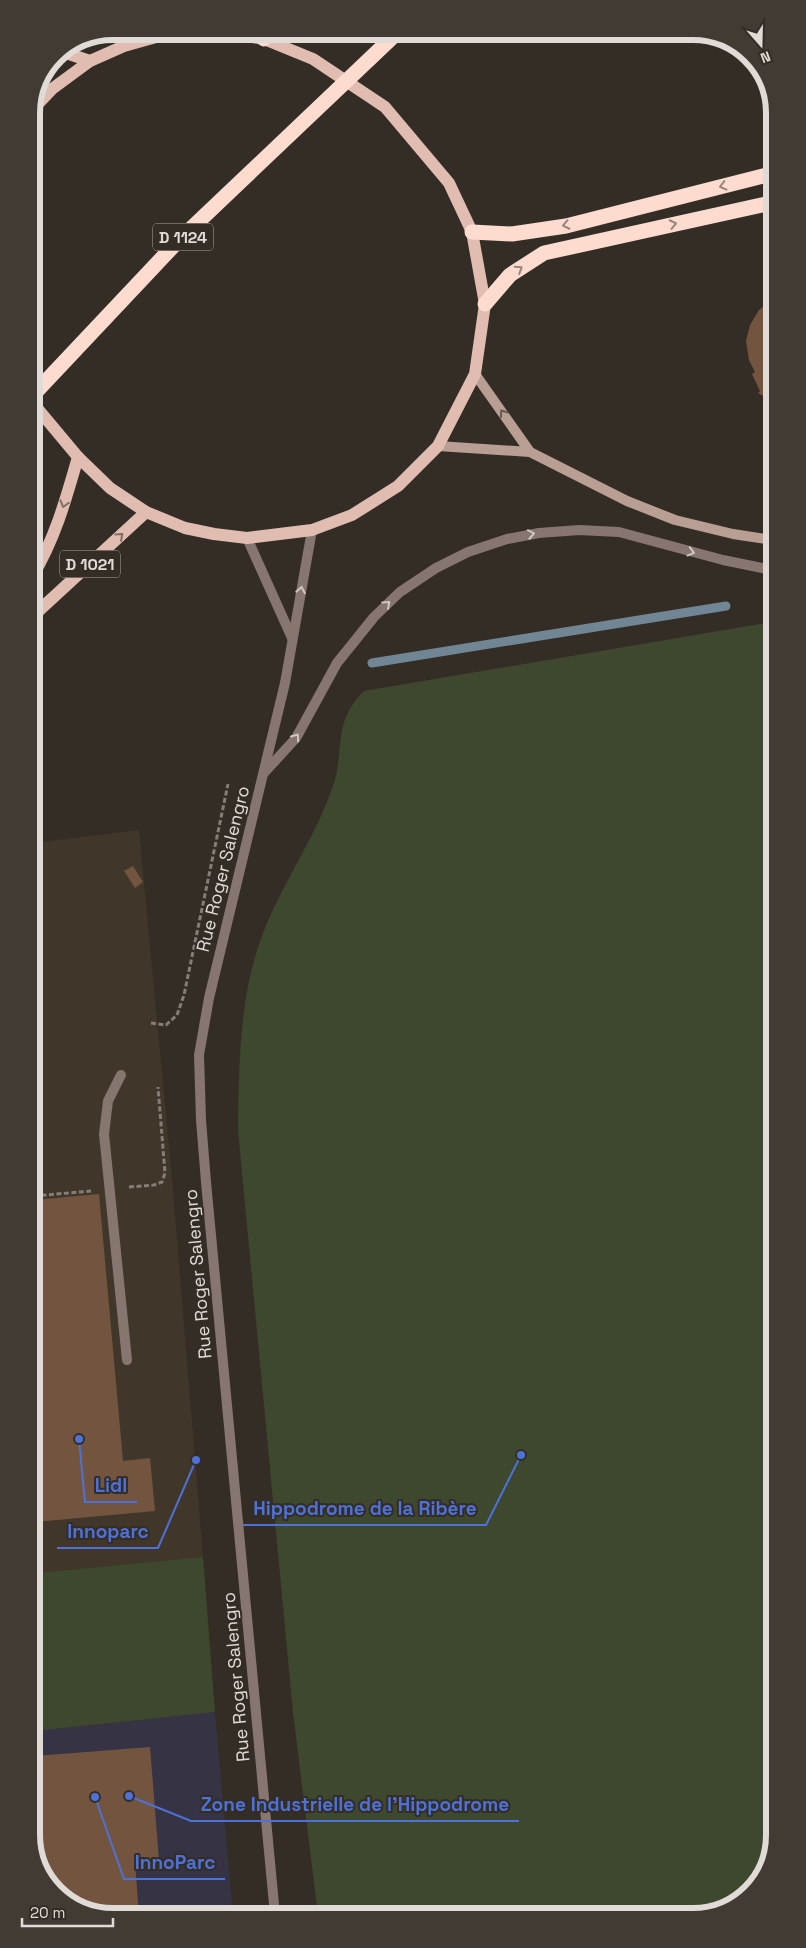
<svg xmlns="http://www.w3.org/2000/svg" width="806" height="1948" viewBox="0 0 806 1948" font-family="'Space Grotesk',sans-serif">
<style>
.built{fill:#41362a}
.industrial{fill:#363344}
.green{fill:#3e482f}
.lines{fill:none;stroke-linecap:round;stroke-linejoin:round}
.stream{stroke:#718694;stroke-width:9}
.building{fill:#73553f}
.path{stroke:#847e78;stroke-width:3;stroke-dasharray:5 2.5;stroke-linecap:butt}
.lane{stroke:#87756f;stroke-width:10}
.street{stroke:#87756f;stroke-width:10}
.secondary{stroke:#b99e94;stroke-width:10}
.primary{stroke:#e0bdb0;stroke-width:12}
.highway{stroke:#fddbcf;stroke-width:15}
.oneway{stroke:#98847a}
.oneway2{stroke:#695a51}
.oneway3{stroke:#816e64}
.oneway4{stroke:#cec7c1}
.labels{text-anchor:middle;stroke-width:4;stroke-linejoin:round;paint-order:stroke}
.shield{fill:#332d25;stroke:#aca7a1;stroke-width:1}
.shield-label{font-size:16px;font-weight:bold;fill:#e0dbd6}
.street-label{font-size:18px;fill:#e0dbd6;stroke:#332d25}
.rim{fill:none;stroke:#e0dbd6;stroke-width:6}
.leader{fill:none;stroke:#4e71d8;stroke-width:2}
.callout-dot{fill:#4e71d8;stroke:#332d25;stroke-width:2}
.callout-label{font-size:19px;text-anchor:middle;font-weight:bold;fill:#4e71d8;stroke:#332d25;stroke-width:4;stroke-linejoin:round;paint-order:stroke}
</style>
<rect width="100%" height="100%" fill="#332d25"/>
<path class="built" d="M139,830L172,1178L203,1557L35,1573L33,843Z"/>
<path class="industrial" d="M215,1712L233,1916L107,1917L35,1861V1731Z"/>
<g class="green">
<path d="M772,622L775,1836L758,1885L719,1913L318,1915L293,1712L238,1130C239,1065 239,997 262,936C281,885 314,840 332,789C346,752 331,723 364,691Z"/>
<path d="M203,1557L215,1712L35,1731V1573Z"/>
</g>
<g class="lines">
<path class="stream" d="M372,663L726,606"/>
</g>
<g class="building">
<path d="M771,301V397L768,399L758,393L760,391L752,374L755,372L749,360L746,341L750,325L759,310Z"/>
<path d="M133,866L143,882L135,888L124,871Z"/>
<path d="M99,1194L123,1461L150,1458L155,1511L35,1522L34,1200Z"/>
<path d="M150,1747L159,1860L135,1862L139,1916L107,1917L63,1900L35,1861V1756Z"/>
</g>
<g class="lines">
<g class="path">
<path d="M151,1023L166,1025L177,1015L184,995L228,784"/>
<path d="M129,1187L154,1185L162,1182L165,1173L158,1087"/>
<path d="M34,1196L91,1191"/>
</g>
<path class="lane" d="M121,1075L108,1101L104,1134L127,1360"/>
<g class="street">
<path d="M247,538L292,638"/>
<path d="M264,773L296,738L337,663L374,617L400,592L436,568L468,552L507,539L539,533L579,530L619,532L723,560L772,570"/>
<path d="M275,1915L206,1182L201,1120L199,1055L209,998L285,683L312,530"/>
</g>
<g class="secondary">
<path d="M475,374L530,452"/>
<path d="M438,446L530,452L627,501L675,520L733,534L772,540"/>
</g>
<g class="primary">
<path d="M63,52L90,61"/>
<path d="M31,111L52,89L90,61L124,46L167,34L218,31L264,39L313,59L385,107L449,183L472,232L485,304L475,374L438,446L398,486L352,515L312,530L247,538L214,534L185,528L146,512L110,488L78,457L32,402"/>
<path d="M32,577C55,539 66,499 78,457"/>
<path d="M33,616L146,512"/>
</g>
<g class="highway">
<path d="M259,31L264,39"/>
<path d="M167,34L168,31"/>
<path d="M472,232L512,234L566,226L771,174"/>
<path d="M485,304L510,275L544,253L771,203"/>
<path d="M32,396L179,240L399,31"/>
</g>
</g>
<defs><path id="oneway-chevron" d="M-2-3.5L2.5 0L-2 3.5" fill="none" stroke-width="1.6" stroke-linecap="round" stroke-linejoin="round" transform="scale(1.25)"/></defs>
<g class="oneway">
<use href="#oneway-chevron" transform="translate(723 186) rotate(166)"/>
<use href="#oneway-chevron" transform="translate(673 224) rotate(-12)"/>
<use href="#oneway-chevron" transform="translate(566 225) rotate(168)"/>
<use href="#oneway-chevron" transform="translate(519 269) rotate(-33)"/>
</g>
<use class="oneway2" href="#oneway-chevron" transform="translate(503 413) rotate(-125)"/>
<g class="oneway3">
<use href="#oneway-chevron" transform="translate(64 504) rotate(106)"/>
<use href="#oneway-chevron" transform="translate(120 536) rotate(-42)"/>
</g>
<g class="oneway4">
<use href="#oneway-chevron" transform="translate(531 534) rotate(-11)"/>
<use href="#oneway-chevron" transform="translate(691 552) rotate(15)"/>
<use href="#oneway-chevron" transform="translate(301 590) rotate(-80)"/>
<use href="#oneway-chevron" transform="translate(387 604) rotate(-42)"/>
<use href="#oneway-chevron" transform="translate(296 737) rotate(-55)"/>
</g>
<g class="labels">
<g class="shield">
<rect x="153" y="223.5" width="60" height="27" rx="4"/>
<rect x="60" y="550.5" width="60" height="27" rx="4"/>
</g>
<g class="shield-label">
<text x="183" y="243">D 1124</text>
<text x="90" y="570">D 1021</text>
</g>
<g class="street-label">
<text transform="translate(223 869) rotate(-76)" y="6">Rue Roger Salengro</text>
<text transform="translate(198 1274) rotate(-95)" y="6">Rue Roger Salengro</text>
<text transform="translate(236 1677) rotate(-95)" y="6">Rue Roger Salengro</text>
</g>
</g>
<path d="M0 0H806V1948H0ZM113 40H693A73 73 0 0 1 766 113V1835A73 73 0 0 1 693 1908H113A73 73 0 0 1 40 1835V113A73 73 0 0 1 113 40Z" fill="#413b33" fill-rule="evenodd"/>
<path class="rim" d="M113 40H693A73 73 0 0 1 766 113V1835A73 73 0 0 1 693 1908H113A73 73 0 0 1 40 1835V113A73 73 0 0 1 113 40Z"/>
<path class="leader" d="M79 1439L85 1502H137M521 1455L486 1525H243M196 1460L158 1548H57M129 1796L191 1821H519M95 1797L124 1879H225"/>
<g class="callout-dot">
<circle cx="79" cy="1439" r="5"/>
<circle cx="521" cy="1455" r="5"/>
<circle cx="196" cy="1460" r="5"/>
<circle cx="129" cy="1796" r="5"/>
<circle cx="95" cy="1797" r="5"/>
</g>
<g class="callout-label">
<text x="111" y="1492">Lidl</text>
<text x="365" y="1515">Hippodrome de la Ribère</text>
<text x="108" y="1538">Innoparc</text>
<text x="355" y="1811">Zone Industrielle de l'Hippodrome</text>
<text x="175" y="1869">InnoParc</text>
</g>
<g transform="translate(761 45) rotate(160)" stroke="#332d25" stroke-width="4" paint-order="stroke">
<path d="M0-4L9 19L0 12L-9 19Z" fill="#e0dbd6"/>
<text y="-8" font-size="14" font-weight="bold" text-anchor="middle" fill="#e0dbd6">N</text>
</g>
<path d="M22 1918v8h91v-8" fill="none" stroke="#e0dbd6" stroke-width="2.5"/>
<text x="30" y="1918" font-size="15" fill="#e0dbd6" stroke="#332d25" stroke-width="4" paint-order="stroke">20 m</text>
</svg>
